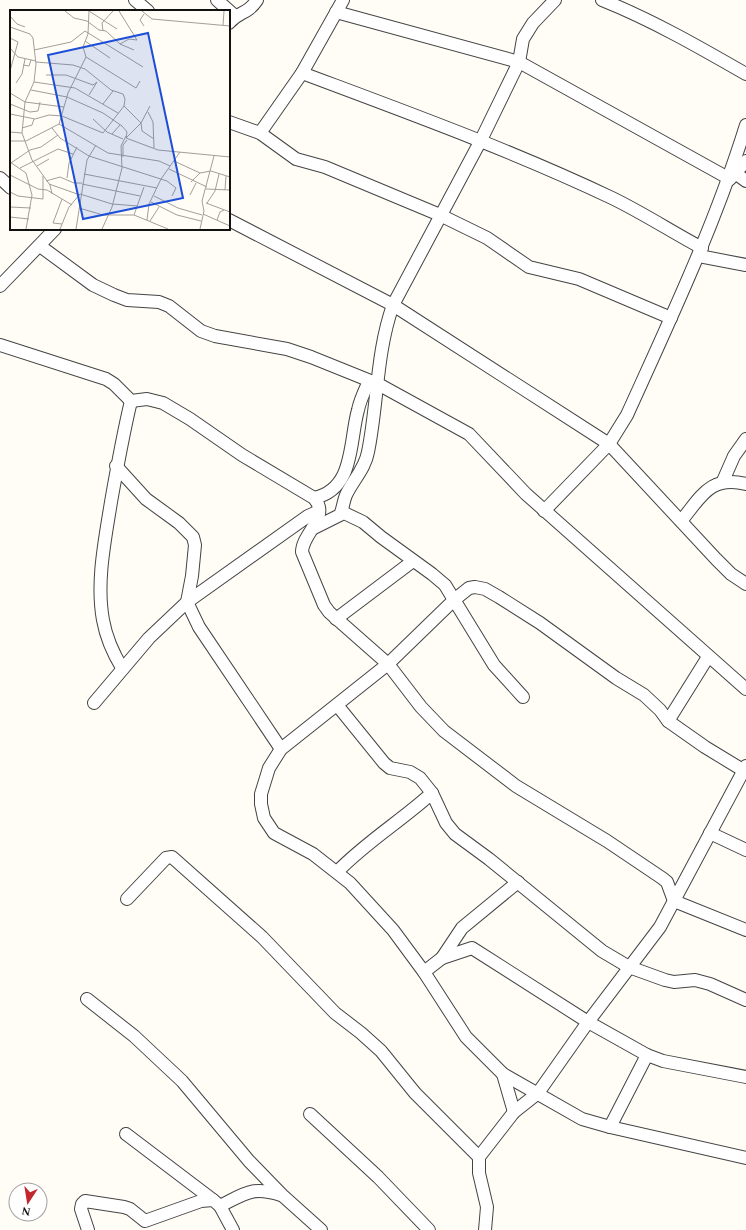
<svg xmlns="http://www.w3.org/2000/svg" width="746" height="1230" viewBox="0 0 746 1230" font-family="Spectral,serif">
<style>
.lines{fill:none;stroke-linecap:round;stroke-linejoin:round}
.minor-casing{stroke:#444;stroke-width:14}
.minor{stroke:#fff;stroke-width:12}
.inset-road{fill:none;stroke:#a09f9a;stroke-width:1}
.view{fill:#1d4ed8;fill-opacity:0.15;stroke:#1d4ed8;stroke-width:2}
.inset-edge{fill:none;stroke:#111;stroke-width:2}
</style>
<rect width="100%" height="100%" fill="#fffdf5"/>
<g class="lines">
<defs>
<g id="minor">
<path d="M135,0L148,11"/>
<path d="M217,0L235,16"/>
<path d="M602,0C652,20 699,47 746,74"/>
<path d="M336,12L519,62L730,179L746,161"/>
<path d="M229,23C239,11 247,15 257,0"/>
<path d="M302,73C406,112 511,150 612,198C643,213 672,232 702,248"/>
<path d="M229,122L260,133L296,159L325,167L440,215L487,238L529,267L579,279L671,318"/>
<path d="M260,133L302,73L343,0"/>
<path d="M735,173L746,181"/>
<path d="M0,178L11,188"/>
<path d="M229,220L393,305L609,444L716,559L731,574L746,584"/>
<path d="M40,246L93,285L114,295L127,300L159,302L169,306L201,331L215,336L287,349L311,357L378,384L469,434L526,494L746,689"/>
<path d="M699,256L746,265"/>
<path d="M0,286L55,229"/>
<path d="M0,345L106,379L114,384L131,401L147,399L163,403L190,419L242,455L314,498C331,517 302,533 302,552L324,605L329,612L388,664L421,707L444,731L516,786L607,841L662,878L667,882L674,901L746,930"/>
<path d="M116,466L146,499L179,523L193,537L195,545L192,576L187,602L199,627L281,749"/>
<path d="M723,481L734,456L746,439"/>
<path d="M314,498C355,489 349,442 358,410C360,400 365,390 369,381"/>
<path d="M544,511L609,444L627,415C670,320 715,225 746,125"/>
<path d="M342,512L363,522L381,537L432,574L445,585L494,665L523,697"/>
<path d="M681,521C701,497 710,475 746,484"/>
<path d="M314,528L340,515C343,509 343,502 346,495C353,480 365,469 368,452C378,403 376,353 393,305L481,140L519,62L523,39L533,23L555,0"/>
<path d="M336,619L413,561"/>
<path d="M122,668C113,653 106,637 103,620C96,582 105,540 111,502C117,468 123,434 131,401"/>
<path d="M94,703L149,638L187,602L308,516L319,511"/>
<path d="M337,705L384,763L390,768L410,772L420,778L432,793L446,823L455,834L489,859L602,951L629,967L665,980L674,982L695,980L710,984L746,1000"/>
<path d="M668,721L708,657"/>
<path d="M746,772L705,747L668,721L660,710L644,695L616,678L540,623L499,597L485,589L475,587L469,588L454,600L388,664L281,749L269,768L261,794V804L264,818L274,833L313,854L350,883L393,930L424,972L466,1037L503,1074L582,1119L610,1127L746,1158"/>
<path d="M710,833L746,850"/>
<path d="M337,872C366,842 401,821 432,793"/>
<path d="M518,882L462,928L442,958L472,948L588,1022L647,1055L663,1061L746,1077"/>
<path d="M127,899L166,858L172,857L262,937L335,1013L361,1033L381,1051L415,1093L479,1157"/>
<path d="M424,972L442,958"/>
<path d="M87,999L134,1036L182,1081L249,1161L282,1195L321,1230"/>
<path d="M503,1074L514,1112"/>
<path d="M310,1114L378,1177L429,1230"/>
<path d="M610,1127L647,1055"/>
<path d="M126,1134L213,1200"/>
<path d="M220,1206C246,1193 252,1186 281,1195"/>
<path d="M88,1230L81,1209L82,1204L85,1201L124,1207L130,1209L145,1221L201,1201L213,1200L220,1206L233,1230"/>
<path d="M485,1230L487,1207L479,1173V1157L514,1112L538,1093L588,1022L660,927L746,766"/>
</g>
</defs>
<use href="#minor" class="minor-casing"/>
<use href="#minor" class="minor"/>
</g>
<g transform="translate(10 10)">
<rect width="220" height="220" fill="#fffdf5"/>
<path class="inset-road" d="M55,1L64,8L77,11L89,20L96,21L110,34L119,29L127,30L109,1M79,1L107,19M132,1L142,9L220,16M0,6L7,14L15,17M213,15L214,1M134,16L130,10L134,4M0,17L20,24L23,28L26,54L24,72L15,92L12,123L22,150L40,175L42,184M93,21L92,13L103,1M0,28L8,32L0,61M75,31L100,48M110,34L124,40M0,38L8,47L26,51M24,40L61,32L75,21L133,57M76,47L126,78L130,71M13,55L19,56L21,50M36,65H56L83,75L87,72L79,85M24,72L65,78L108,103M6,73L12,64L15,49M21,80L57,87L93,103L112,116L117,122L116,128M0,83L15,92L54,97M0,94L20,102L28,101L30,92M93,94L103,81M114,96L131,113L132,121L144,129M138,102L143,112L144,138M0,104L25,109L39,105L52,106L93,123L114,96L115,89L113,84L101,80L75,59L63,55L26,52M83,109L97,122L113,129M49,114L98,143L149,151L160,156M12,118L22,115L24,109M42,118L50,128L79,146L157,171L166,178L162,186M0,122L12,123M102,124L110,115M116,128L148,140L220,147M116,128L131,113L140,96M0,131H16L49,114L58,83L76,47L73,37L78,24L79,1M20,140L31,137L48,125M113,147V135L117,130M164,151L190,163L201,161L220,167M0,152L16,163L22,185L16,219M1,153L20,140M27,156L39,149M10,158L48,139L63,144M159,159L197,177M74,164L147,178M0,165L28,179L37,180L62,195M57,168L59,153L67,137M36,171L50,167L64,173H72M181,172L190,163M39,174L70,185M72,174L130,186M196,179L220,180M215,180L216,166M0,182L8,186L33,189V166M180,185L186,173M144,186L168,198L192,205M52,189L43,213L52,214M141,192L167,205L191,211M196,193L220,202M197,193L205,181L209,164M0,197L21,198M69,198L93,205H124L158,219M193,204L220,216M124,205L134,177M0,207L19,209M137,210L139,194L151,169L170,142M207,210L210,202L214,200M140,211L149,197M50,219L59,197L70,184L102,194L128,196M66,219L77,150L86,135M92,219L102,197L112,158L111,136L116,126M190,219L194,201L192,191L204,146"/>
<path class="view" d="M138,23L173,188L73,209L38,45Z"/>
<rect width="220" height="220" class="inset-edge"/>
</g>
<g transform="translate(28 1202) rotate(192)"><circle r="19" fill="#ffffff" stroke="#a0a0a0"/>
<path d="M0-3L7 15L0 10L-7 15Z" fill="#c4262e"/>
<text y="-6" font-size="11" font-weight="bold" text-anchor="middle" fill="#111111">N</text>
</g>
</svg>
